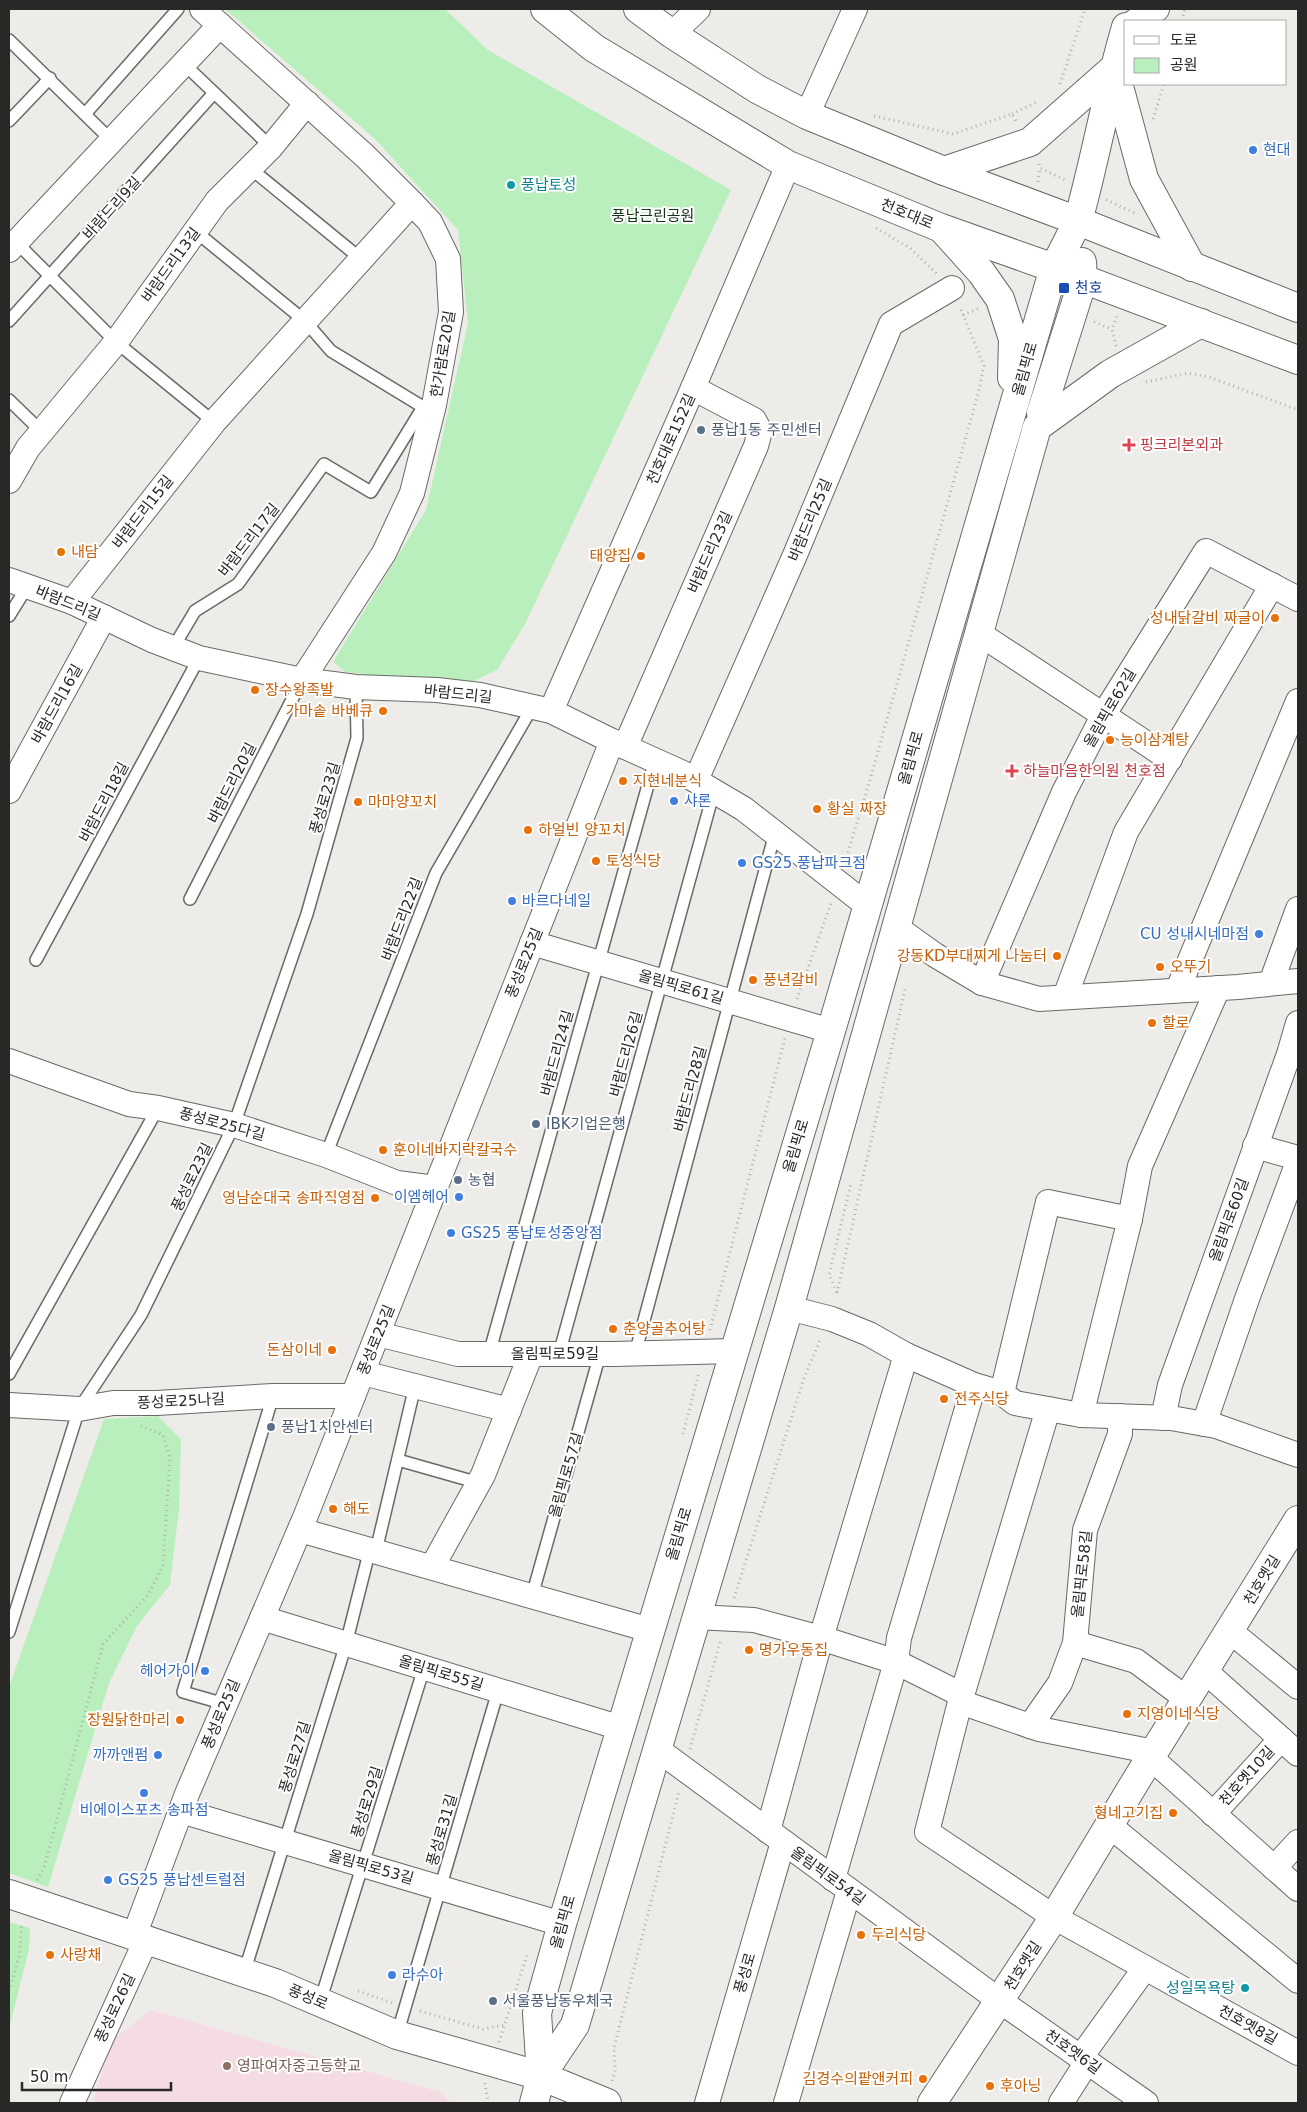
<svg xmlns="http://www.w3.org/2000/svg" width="1307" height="2112" viewBox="0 0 1307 2112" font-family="'DejaVu Sans','Noto Sans KR',sans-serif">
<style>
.education{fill:#f4dbe4}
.green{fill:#b8efbc}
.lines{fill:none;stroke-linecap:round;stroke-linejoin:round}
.lane-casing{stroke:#6a6966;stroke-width:14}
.street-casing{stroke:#6a6966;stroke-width:26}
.secondary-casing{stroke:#6a6966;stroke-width:30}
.primary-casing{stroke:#6a6966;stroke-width:30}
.path{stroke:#b2b0ad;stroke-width:3;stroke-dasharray:1 4;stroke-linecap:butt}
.lane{stroke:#fff;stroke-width:11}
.street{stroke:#fff;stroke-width:24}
.secondary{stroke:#fff;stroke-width:28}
.primary{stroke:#fff;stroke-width:28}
.shop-dot{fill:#3f7fe0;stroke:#fff;stroke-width:2}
.culture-dot{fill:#0f9aa8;stroke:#fff;stroke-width:2}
.transit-dot{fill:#1a4fb4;stroke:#fff;stroke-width:2}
.service-dot{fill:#5c6f8a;stroke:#fff;stroke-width:2}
.health-dot{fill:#e0444e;stroke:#fff;stroke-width:2}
.food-dot{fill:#e8710a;stroke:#fff;stroke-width:2}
.education-dot{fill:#8d6e63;stroke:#fff;stroke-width:2}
.labels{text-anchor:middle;stroke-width:4;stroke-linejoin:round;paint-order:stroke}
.shop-label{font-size:15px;fill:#366cbe;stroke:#fff;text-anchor:start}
.culture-label{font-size:15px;fill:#0d838f;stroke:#fff;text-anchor:start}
.street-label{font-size:15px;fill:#282826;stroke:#fff}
.park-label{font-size:15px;fill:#133318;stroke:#fff}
.transit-label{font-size:15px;fill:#164399;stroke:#fff;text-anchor:start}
.service-label{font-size:15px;fill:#4e5e75;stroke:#fff;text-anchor:start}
.health-label{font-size:15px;fill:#be3a42;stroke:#fff;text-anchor:start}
.food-label{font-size:15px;fill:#c56008;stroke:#fff;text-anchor:start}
.education-label{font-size:15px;fill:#785e54;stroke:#fff;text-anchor:start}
</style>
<rect width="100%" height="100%" fill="#eeece9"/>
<path class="education" d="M151,2010L440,2092L451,2103H93L111,2041Z"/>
<g class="green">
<path d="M225,9H445L488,50L731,190L525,624L497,670L465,685L346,672L333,662L426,510L468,323L458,230L375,139Z"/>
<path d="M158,1416L181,1439L179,1509L170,1585L137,1626L109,1683L48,1887L9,1873V1687L104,1419Z"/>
<path d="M9,1922L30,1928L29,1949L9,2029Z"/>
</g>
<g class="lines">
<defs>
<g id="lane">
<path d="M9,40L112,141"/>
<path d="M184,64L271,147"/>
<path d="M85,114L178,9"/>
<path d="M9,121L50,78"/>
<path d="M250,168L361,259"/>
<path d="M16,242L116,342L214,422"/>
<path d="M9,321L214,93"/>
<path d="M9,400L42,432"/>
<path d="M9,616L27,587"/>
<path d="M173,648L195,611L238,584L324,464L371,492L423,407L331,351L305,321L195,231"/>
<path d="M190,899L302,680"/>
<path d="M36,960L199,658"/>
<path d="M326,1155L436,873L533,706"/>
<path d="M489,1354L655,760"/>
<path d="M559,1354L714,791"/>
<path d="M635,1354L775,833"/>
<path d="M9,1374L158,1108"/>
<path d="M398,1460L479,1483"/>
<path d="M376,1551L415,1386"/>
<path d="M532,1596L600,1354"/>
<path d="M9,1632L79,1409L141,1315L234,1125L307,914L357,738L356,687"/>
<path d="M225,1704L183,1692L273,1396"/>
<path d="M244,1973L346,1644L370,1549"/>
<path d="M320,2002L424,1668"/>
<path d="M397,2035L498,1691"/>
</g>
<g id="street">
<path d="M202,9L365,156L412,203L430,222L448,259L451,312L434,405L412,493L384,553L302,680"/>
<path d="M1135,21L1157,9"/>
<path d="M672,34L698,9"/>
<path d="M807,115L855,9"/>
<path d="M9,250L220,25"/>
<path d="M9,481L28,448L116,342L217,201L271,147L307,103"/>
<path d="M9,580L72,602L152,640L199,658L302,680L356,687L437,690L480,695L551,711L612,741L683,773L744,809L868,906"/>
<path d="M72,602L214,422L412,203"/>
<path d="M980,634L1170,759"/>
<path d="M551,711L693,388L788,165"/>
<path d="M625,747L756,446L760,431L754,420L693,388"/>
<path d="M696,780L795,555L891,324L952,288"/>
<path d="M9,791L104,617"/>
<path d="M896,927L935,955L982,983L1039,999L1238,987L1298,981"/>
<path d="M532,943L831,1031"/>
<path d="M982,983L1064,792L1104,714L1206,551L1298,599"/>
<path d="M1271,983L1298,909"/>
<path d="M1178,989L1298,701"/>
<path d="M1065,997L1126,832L1272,585"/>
<path d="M9,1061L129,1104L158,1108L234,1125L326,1155L397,1183L435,1188"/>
<path d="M1255,1146L1298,1158"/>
<path d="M789,1308L832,1319L869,1334L906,1355L974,1385L1002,1393L1015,1403L1081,1415L1171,1418L1216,1426L1298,1455"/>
<path d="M378,1334L458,1354H613L734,1351"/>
<path d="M363,1373L509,1410"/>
<path d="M1002,1393L1048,1202L1130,1219"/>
<path d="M9,1405L79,1409L113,1403H157L273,1396H353"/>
<path d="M1048,1409L960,1702L927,1832L1054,1917L1298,2053"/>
<path d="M1081,1415L1130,1219L1140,1166L1218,988"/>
<path d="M1163,1418L1170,1385L1289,1054L1298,1023"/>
<path d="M1204,1424L1248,1296L1298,1162"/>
<path d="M300,1530L650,1630"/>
<path d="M432,1567L483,1475L531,1354"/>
<path d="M696,1617L754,1620L821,1638L896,1662L962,1695"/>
<path d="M262,1618L621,1728"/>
<path d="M1230,1631L1298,1687"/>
<path d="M1075,1643L1136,1661L1187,1699"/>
<path d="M1205,1671L1298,1754"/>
<path d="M960,1702L1039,1729L1154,1752"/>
<path d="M1030,1726L1060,1683L1075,1643L1085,1530L1120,1434V1416"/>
<path d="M657,1749L1000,2001L1146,2103"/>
<path d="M1151,1758L1298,1889"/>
<path d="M181,1811L562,1924"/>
<path d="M1213,1814L1281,1739"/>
<path d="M1109,1825L1298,1981"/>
<path d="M768,1831L821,1638L906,1355"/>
<path d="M1274,1868L1298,1842"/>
<path d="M833,1879L896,1662L899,1638L974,1385"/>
<path d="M134,1936L187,1794L306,1515L612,741"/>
<path d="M1081,2057L1145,1968"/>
<path d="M72,2103L146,1940"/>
<path d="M707,2103L783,1842"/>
<path d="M786,2103L849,1891"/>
<path d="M1061,2103L1087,2062"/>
</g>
<g id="secondary">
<path d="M1078,221C1096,157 1107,91 1126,27"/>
<path d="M9,1894L275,1983L397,2035L541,2076L607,2103"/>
<path d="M932,2103L1054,1917L1137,1779L1298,1520"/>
</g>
<g id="primary">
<path d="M545,9L594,48L788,165L941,228L1054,268L1298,360"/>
<path d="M638,9L672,34L757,89L807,115L944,171L1078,221L1298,308"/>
<path d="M944,171L1030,142L1114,68L1144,179L1192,267"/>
<path d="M944,231L981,272L1000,299L1013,339L1012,378"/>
<path d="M1041,413L1083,280L1082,262"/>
<path d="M541,2076L575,2025L789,1308L1037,427L1110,374L1201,323"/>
<path d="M534,2103L541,2076L537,2013L562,1924L831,1031L1054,268L1078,221"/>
</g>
</defs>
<use href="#lane" class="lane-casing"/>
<use href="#street" class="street-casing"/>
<use href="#secondary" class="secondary-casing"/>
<use href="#primary" class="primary-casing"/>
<g class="path">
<path d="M1182,21L1185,9"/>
<path d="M1060,84L1085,9"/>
<path d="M1012,114L1039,101"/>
<path d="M874,116L953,134L1012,114L1017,123"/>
<path d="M1153,119L1164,84"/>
<path d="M1039,164L1040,168L1065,180"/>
<path d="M1038,182L1040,168"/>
<path d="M1106,200L1137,214"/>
<path d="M876,228L910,248L937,274"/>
<path d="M963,315L980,308"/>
<path d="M1094,322L1112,329"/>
<path d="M1116,346L1112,329L1117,316"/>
<path d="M1146,382L1189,373L1209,377L1298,410"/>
<path d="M845,862L870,780L978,394L984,366L960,307"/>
<path d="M797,999L831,903"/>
<path d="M837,1292L829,1275L851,1183"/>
<path d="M837,1293L905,989"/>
<path d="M710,1330L785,1038"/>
<path d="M683,1434L699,1372"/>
<path d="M734,1598L804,1378L821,1338"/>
<path d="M690,1749L721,1639"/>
<path d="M37,1880L44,1868L103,1644L148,1595L163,1566L170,1458L163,1435L141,1426"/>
<path d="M9,1991L19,1957L22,1923"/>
<path d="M358,1991L393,2003"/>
<path d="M420,2011L483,2029L504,2025"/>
<path d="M499,2042L528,1952"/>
<path d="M612,2081L615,2071L614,2048L679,1791"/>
<path d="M485,2083L488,2103"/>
</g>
<use href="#lane" class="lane"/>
<use href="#street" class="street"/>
<use href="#secondary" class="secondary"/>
<use href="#primary" class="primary"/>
</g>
<g class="shop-dot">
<circle cx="1253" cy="150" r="5"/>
<circle cx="674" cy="801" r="5"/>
<circle cx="742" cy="863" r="5"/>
<circle cx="512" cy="901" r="5"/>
<circle cx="1259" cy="934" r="5"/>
<circle cx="459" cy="1197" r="5"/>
<circle cx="451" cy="1233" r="5"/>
<circle cx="205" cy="1671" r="5"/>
<circle cx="158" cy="1755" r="5"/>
<circle cx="144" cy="1793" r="5"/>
<circle cx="108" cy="1880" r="5"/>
<circle cx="392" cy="1975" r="5"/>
</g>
<g class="culture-dot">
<circle cx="511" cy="185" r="5"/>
<circle cx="1245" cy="1988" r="5"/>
</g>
<rect class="transit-dot" x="1058" y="282" width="12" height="12" rx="2.5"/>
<g class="service-dot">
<circle cx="701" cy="430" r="5"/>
<circle cx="536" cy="1124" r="5"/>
<circle cx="458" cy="1180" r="5"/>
<circle cx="271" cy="1427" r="5"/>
<circle cx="493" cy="2001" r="5"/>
</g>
<g class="health-dot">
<path d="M1126.5 437.5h5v5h5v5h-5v5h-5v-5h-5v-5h5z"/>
<path d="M1009.5 763.5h5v5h5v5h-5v5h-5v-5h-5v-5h5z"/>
</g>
<g class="food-dot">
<circle cx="61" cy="552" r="5"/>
<circle cx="641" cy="556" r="5"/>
<circle cx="1275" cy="618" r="5"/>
<circle cx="255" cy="690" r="5"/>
<circle cx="383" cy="711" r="5"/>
<circle cx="1110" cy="740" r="5"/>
<circle cx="623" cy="781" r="5"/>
<circle cx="358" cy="802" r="5"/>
<circle cx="817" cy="809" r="5"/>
<circle cx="528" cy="830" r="5"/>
<circle cx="596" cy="861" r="5"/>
<circle cx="1057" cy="956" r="5"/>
<circle cx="1160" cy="967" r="5"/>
<circle cx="753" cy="980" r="5"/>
<circle cx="1152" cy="1023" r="5"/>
<circle cx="383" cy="1150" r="5"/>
<circle cx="375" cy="1198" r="5"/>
<circle cx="613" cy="1329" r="5"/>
<circle cx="332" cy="1350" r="5"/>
<circle cx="944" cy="1399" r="5"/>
<circle cx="333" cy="1509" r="5"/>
<circle cx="749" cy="1650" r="5"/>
<circle cx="1127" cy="1714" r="5"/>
<circle cx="180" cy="1720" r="5"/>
<circle cx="1173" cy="1813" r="5"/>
<circle cx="861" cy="1935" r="5"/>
<circle cx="50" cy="1955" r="5"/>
<circle cx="923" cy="2079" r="5"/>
<circle cx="990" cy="2086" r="5"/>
</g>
<circle class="education-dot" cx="227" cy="2066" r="5"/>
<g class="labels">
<g class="shop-label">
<text x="1263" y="155">현대</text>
<text x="684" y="806">샤론</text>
<text x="752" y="868">GS25 풍납파크점</text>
<text x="522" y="906">바르다네일</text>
<text x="1249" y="939" text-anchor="end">CU 성내시네마점</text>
<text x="449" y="1202" text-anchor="end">이엠헤어</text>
<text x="461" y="1238">GS25 풍납토성중앙점</text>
<text x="195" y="1676" text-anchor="end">헤어가이</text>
<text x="148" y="1760" text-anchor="end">까까앤펌</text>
<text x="144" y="1815" text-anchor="middle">비에이스포츠 송파점</text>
<text x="118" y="1885">GS25 풍납센트럴점</text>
<text x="402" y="1980">라수아</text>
</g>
<g class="culture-label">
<text x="521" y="190">풍납토성</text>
<text x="1235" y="1993" text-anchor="end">성일목욕탕</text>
</g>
<g class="street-label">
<text transform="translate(112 208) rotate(-48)" y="5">바람드리9길</text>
<text transform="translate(907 214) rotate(22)" y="5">천호대로</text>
<text transform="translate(171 265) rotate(-54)" y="5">바람드리13길</text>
<text transform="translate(443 354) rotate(-81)" y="5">한가람로20길</text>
<text transform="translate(1025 369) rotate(-74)" y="5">올림픽로</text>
<text transform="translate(671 439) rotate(-66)" y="5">천호대로152길</text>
<text transform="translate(143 512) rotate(-52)" y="5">바람드리15길</text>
<text transform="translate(810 520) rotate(-67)" y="5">바람드리25길</text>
<text transform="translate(249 540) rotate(-52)" y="5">바람드리17길</text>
<text transform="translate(710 552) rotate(-66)" y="5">바람드리23길</text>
<text transform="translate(68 603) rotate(22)" y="5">바람드리길</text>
<text transform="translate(458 694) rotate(6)" y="5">바람드리길</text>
<text transform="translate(57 704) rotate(-61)" y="5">바람드리16길</text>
<text transform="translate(1110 708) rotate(-60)" y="5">올림픽로62길</text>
<text transform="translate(911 758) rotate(-74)" y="5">올림픽로</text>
<text transform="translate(232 783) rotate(-63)" y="5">바람드리20길</text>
<text transform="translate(325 798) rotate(-74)" y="5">풍성로23길</text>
<text transform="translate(104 802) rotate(-62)" y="5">바람드리18길</text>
<text transform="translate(402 919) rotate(-69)" y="5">바람드리22길</text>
<text transform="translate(524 963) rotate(-68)" y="5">풍성로25길</text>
<text transform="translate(681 987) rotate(16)" y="5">올림픽로61길</text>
<text transform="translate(557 1053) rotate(-75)" y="5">바람드리24길</text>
<text transform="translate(626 1054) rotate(-75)" y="5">바람드리26길</text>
<text transform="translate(690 1089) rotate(-75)" y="5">바람드리28길</text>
<text transform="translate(222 1124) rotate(15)" y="5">풍성로25다길</text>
<text transform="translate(796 1146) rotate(-73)" y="5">올림픽로</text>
<text transform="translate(192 1177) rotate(-64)" y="5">풍성로23길</text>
<text transform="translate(1229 1220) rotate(-70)" y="5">올림픽로60길</text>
<text transform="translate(376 1340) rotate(-68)" y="5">풍성로25길</text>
<text x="555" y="1359">올림픽로59길</text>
<text transform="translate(181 1401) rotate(-3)" y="5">풍성로25나길</text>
<text transform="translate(566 1475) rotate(-74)" y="5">올림픽로57길</text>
<text transform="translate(679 1534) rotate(-73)" y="5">올림픽로</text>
<text transform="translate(1082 1574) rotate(-84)" y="5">올림픽로58길</text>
<text transform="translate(1262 1580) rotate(-59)" y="5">천호옛길</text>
<text transform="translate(441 1673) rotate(17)" y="5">올림픽로55길</text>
<text transform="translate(221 1714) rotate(-67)" y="5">풍성로25길</text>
<text transform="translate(295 1757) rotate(-73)" y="5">풍성로27길</text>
<text transform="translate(1247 1776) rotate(-48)" y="5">천호옛10길</text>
<text transform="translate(367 1802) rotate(-73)" y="5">풍성로29길</text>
<text transform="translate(442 1830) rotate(-74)" y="5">풍성로31길</text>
<text transform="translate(371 1867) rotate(16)" y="5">올림픽로53길</text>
<text transform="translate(828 1876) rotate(36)" y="5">올림픽로54길</text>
<text transform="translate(563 1922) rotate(-74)" y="5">올림픽로</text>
<text transform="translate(1023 1966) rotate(-58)" y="5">천호옛길</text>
<text transform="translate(745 1973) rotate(-74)" y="5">풍성로</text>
<text transform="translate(308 1997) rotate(23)" y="5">풍성로</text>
<text transform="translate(115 2008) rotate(-65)" y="5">풍성로26길</text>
<text transform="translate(1248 2025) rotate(29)" y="5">천호옛8길</text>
<text transform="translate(1073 2052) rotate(35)" y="5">천호옛6길</text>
</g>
<g class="park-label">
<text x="653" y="221">풍납근린공원</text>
</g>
<g class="transit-label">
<text x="1075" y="293">천호</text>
</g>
<g class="service-label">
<text x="711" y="435">풍납1동 주민센터</text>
<text x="546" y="1129">IBK기업은행</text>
<text x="468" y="1185">농협</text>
<text x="281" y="1432">풍납1치안센터</text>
<text x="503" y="2006">서울풍납동우체국</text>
</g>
<g class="health-label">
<text x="1140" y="450">핑크리본외과</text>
<text x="1023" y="776">하늘마음한의원 천호점</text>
</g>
<g class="food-label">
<text x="71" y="557">내담</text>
<text x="631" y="561" text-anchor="end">태양집</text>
<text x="1265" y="623" text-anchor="end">성내닭갈비 짜글이</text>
<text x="265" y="695">장수왕족발</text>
<text x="373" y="716" text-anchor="end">가마솥 바베큐</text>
<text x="1120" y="745">능이삼계탕</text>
<text x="633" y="786">지현네분식</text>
<text x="368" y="807">마마양꼬치</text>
<text x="827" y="814">황실 짜장</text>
<text x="538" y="835">하얼빈 양꼬치</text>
<text x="606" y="866">토성식당</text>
<text x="1047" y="961" text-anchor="end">강동KD부대찌게 나눔터</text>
<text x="1170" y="972">오뚜기</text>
<text x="763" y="985">풍년갈비</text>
<text x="1162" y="1028">할로</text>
<text x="393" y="1155">훈이네바지락칼국수</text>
<text x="365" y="1203" text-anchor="end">영남순대국 송파직영점</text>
<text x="623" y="1334">춘양골추어탕</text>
<text x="322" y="1355" text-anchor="end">돈삼이네</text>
<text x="954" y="1404">전주식당</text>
<text x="343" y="1514">해도</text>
<text x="759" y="1655">명가우동집</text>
<text x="1137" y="1719">지영이네식당</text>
<text x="170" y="1725" text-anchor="end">장원닭한마리</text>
<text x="1163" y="1818" text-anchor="end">형네고기집</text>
<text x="871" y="1940">두리식당</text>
<text x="60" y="1960">사랑채</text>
<text x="913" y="2084" text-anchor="end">김경수의팥앤커피</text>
<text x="1000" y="2091">후아닝</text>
</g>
<g class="education-label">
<text x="237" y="2071">영파여자중고등학교</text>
</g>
</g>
<rect width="1307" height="2112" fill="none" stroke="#282826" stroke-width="20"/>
<rect x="1124" y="20" width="162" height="65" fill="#ffffff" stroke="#a9a9a8"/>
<rect x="1134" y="36" width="25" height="8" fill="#ffffff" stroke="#a9a9a8"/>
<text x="1170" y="45" font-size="15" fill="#282826">도로</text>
<rect x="1134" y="58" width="25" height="15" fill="#b8efbc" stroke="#a9a9a8"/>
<text x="1170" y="70" font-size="15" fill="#282826">공원</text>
<path d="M22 2082v8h149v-8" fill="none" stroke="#282826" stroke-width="2.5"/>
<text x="30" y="2082" font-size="15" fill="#282826" stroke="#ffffff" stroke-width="4" paint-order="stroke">50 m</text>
</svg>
